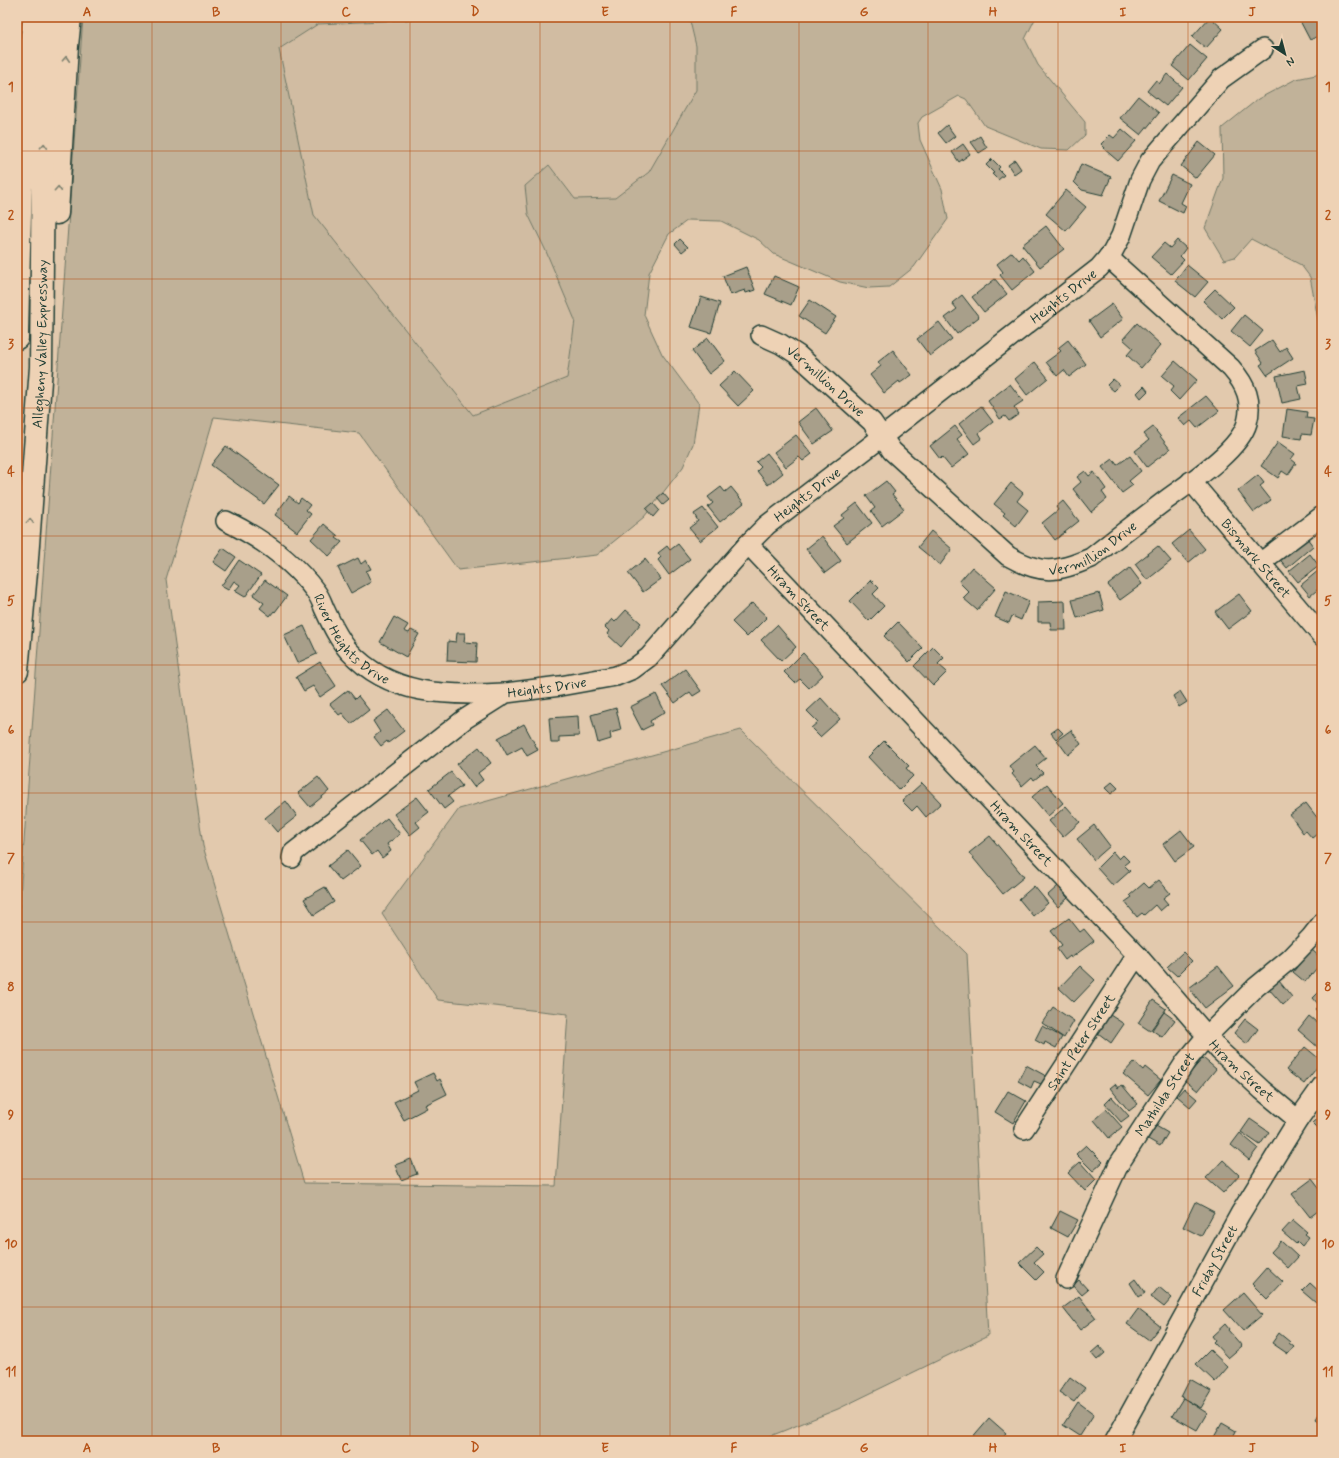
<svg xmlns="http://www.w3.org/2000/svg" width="1339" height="1458" viewBox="0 0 1339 1458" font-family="Mynerve,sans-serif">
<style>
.built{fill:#d1bca2}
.green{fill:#c1b299;stroke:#707866}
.building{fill:#a89f8a;stroke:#1f3d34}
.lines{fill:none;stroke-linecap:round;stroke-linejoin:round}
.minor-casing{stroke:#1f3d34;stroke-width:22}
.highway-casing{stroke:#1f3d34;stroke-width:25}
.minor{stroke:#eed2b5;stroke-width:19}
.highway{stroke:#eed2b5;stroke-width:22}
.oneway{stroke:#7c806e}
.grid{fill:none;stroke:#b65216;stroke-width:1;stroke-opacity:0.55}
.labels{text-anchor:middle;stroke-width:3;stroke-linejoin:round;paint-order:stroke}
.street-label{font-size:14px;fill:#1f3d34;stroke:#eed2b5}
.neatline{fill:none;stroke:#b65216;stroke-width:1.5}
.grid-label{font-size:13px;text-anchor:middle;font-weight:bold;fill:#b65216}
</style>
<rect width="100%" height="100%" fill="#e2c9ad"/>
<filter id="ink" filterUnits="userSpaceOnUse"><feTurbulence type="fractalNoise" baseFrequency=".025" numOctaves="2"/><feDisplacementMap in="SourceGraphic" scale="8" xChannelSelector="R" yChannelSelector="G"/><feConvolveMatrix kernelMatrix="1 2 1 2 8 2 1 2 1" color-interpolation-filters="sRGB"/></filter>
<g filter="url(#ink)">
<path class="built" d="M423,17H689L696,46V90L649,172L615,198L575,199L549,165L528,214L545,249L575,320L567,378L473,415L314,215L278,49L318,24L424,19Z"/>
<g class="green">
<path d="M83,17H423L424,19L318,24L279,49L314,215L473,415L567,378L575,320L545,249L528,214L525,186L549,165L575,199L615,198L649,172L696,90V46L689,17L765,19L767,17H1036L1025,39L1038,65L1085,122V135L1069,150L1041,149L985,126L966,99L959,96L922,117L918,123L920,140L942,189L948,219L914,267L889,287L869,288L840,282L774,254L759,240L721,221L688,220L669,234L649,273L644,315L662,354L699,404L693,444L683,467L644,517L597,555L458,570L359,433L214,417L166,580L203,846L304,1183L556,1186L568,1014L438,1000L382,914L459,809L741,730L967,954L988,1336L838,1409L758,1441H17V939Z"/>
<path d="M1322,71V341L1310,277L1301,265L1251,239L1235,257L1224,260L1205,228L1223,178L1222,128L1258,99L1296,79L1316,75Z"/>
</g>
<g class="building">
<path d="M1210,17L1223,29L1206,48L1192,37Z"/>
<path d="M1298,17H1320L1322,21V34L1310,40Z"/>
<path d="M1190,45L1207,59L1189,80L1172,66Z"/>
<path d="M1167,74L1182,87L1166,106L1147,91L1156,80L1159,84Z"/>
<path d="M1138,96L1159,113L1141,135L1120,118Z"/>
<path d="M947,125L955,136L946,143L938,133Z"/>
<path d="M1122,129L1136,141L1118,161L1104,149L1105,148L1101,144L1110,135L1114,138Z"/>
<path d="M980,136L987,148L979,153L971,142Z"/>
<path d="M1199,142L1215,155L1196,178L1181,166Z"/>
<path d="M963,144L970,154L959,162L952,152Z"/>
<path d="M992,159L1000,167L998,169L1004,175L998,180L992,174L994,173L986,165Z"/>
<path d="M1015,160L1021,169L1014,174L1008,165Z"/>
<path d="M1081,164L1111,177L1103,195L1082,190L1074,182Z"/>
<path d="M1172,175L1190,184L1181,203L1186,206L1183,213L1159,201Z"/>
<path d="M1066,190L1086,207L1066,231L1046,214Z"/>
<path d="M1046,226L1064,249L1040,267L1022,245Z"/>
<path d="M680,239L688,247L682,252L675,244Z"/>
<path d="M1177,240L1186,248L1180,256L1184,260L1171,274L1151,257L1164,243L1170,248Z"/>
<path d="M1012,252L1019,260L1023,256L1035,271L1012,290L1000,275L1003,272L997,264Z"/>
<path d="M1187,265L1208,282L1195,297L1175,281Z"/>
<path d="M746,267L755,290L746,293L745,290L730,295L723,276Z"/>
<path d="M774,276L799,287L791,305L765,294Z"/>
<path d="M995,279L1007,294L984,312L972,297Z"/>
<path d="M1215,289L1234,307L1222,319L1203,301Z"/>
<path d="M962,295L979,317L957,334L945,318L957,309L952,303Z"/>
<path d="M701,297L720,303L711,333L691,327Z"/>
<path d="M810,300L836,317L825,333L799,316Z"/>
<path d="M1112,304L1123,319L1100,337L1089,321Z"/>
<path d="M1244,315L1263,331L1250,347L1231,331Z"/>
<path d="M939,322L952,339L930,356L917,339Z"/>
<path d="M1137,323L1161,345L1141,368L1127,355L1133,348L1123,339Z"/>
<path d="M708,338L725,361L709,374L692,351Z"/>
<path d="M1068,340L1086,364L1069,377L1064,370L1057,376L1046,362L1061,351L1058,348Z"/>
<path d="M1272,340L1280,352L1286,347L1293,358L1267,375L1260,365L1263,363L1255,351Z"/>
<path d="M893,350L912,375L900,383L899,381L884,393L870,375L881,366L878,362Z"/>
<path d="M1175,361L1197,380L1179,400L1170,391L1174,386L1162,376Z"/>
<path d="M1035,362L1048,378L1027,395L1015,379Z"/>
<path d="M1305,370L1308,384L1298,386L1301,399L1282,403L1276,376Z"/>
<path d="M735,371L754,391L738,406L719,386Z"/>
<path d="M1113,379L1120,385L1114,391L1107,385Z"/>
<path d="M1010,384L1023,401L1014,407L1019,414L1009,421L1005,416L1000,419L988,401Z"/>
<path d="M1144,386L1148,391L1141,398L1137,393Z"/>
<path d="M1206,396L1219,411L1197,428L1191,421L1185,426L1178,418Z"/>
<path d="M981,406L993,422L979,433L982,438L974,444L959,424Z"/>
<path d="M816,408L833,431L814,444L798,422Z"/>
<path d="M1287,409L1307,412L1306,418L1314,419L1311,435L1302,434L1301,439L1283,436Z"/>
<path d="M955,426L962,435L957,439L969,454L951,468L942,457L940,459L930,446Z"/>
<path d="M1153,427L1170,449L1147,467L1135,451L1149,440L1144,434Z"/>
<path d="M796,435L812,454L803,461L799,457L786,467L774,452Z"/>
<path d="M1278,442L1295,454L1291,459L1296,463L1288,475L1282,471L1278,478L1261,466Z"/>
<path d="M226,446L279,485L264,504L211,465Z"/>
<path d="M767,453L783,473L768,485L757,471L761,467L756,462Z"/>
<path d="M1130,456L1141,471L1129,481L1133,485L1122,493L1102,467L1113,459L1117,465Z"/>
<path d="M1085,471L1089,476L1094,472L1106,489L1102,492L1107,499L1091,512L1073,489L1081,482L1077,477Z"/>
<path d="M1258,475L1264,483L1260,486L1271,500L1254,512L1238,491Z"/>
<path d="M886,481L895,492L892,494L904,509L882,526L871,511L875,508L866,496Z"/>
<path d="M1011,483L1023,493L1017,501L1028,510L1016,526L1003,515L1005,513L994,504Z"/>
<path d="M721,487L725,492L731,487L744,503L720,522L708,507L713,503L708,497Z"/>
<path d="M663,493L669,500L663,505L657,498Z"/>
<path d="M289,496L298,503L301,498L310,505L306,510L311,514L297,532L275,515Z"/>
<path d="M1063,501L1079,521L1055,540L1042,523L1058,510L1056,507Z"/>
<path d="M653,503L659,510L653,517L646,509Z"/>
<path d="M857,503L872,523L847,543L833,526L844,518L842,515Z"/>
<path d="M703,508L718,527L700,541L689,528L698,521L694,514Z"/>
<path d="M324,524L338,536L336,538L342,542L329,556L311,539Z"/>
<path d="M1189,530L1205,549L1188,563L1172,544Z"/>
<path d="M931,531L952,549L940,565L918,547Z"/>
<path d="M1304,534L1313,546L1287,568L1277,556Z"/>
<path d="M822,536L841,561L825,573L806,549Z"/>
<path d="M678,544L690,559L669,575L658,560L661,557L658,553L667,546L670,550Z"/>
<path d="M1158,546L1171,561L1147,580L1135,564Z"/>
<path d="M223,548L236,557L226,571L213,562Z"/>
<path d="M1310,554L1319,566L1298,582L1289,571Z"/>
<path d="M358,558L361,564L366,560L371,569L366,571L371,582L351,593L338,568Z"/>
<path d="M645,559L661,579L643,592L628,573Z"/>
<path d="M239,560L261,575L245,597L235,591L240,585L234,581L228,590L221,586Z"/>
<path d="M972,567L996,588L977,610L963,598L969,592L959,582Z"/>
<path d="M1130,568L1142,584L1120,600L1108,585Z"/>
<path d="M1319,570L1322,573V586L1310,596L1301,585Z"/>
<path d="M265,580L287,596L275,612L274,611L270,616L260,608L264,603L253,595Z"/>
<path d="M871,580L879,588L873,594L884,606L869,621L850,601Z"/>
<path d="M1006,591L1029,601L1021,620L1012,616L1009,623L995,617Z"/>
<path d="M1099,593L1104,610L1077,618L1072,600Z"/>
<path d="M1239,594L1252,611L1228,629L1215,612Z"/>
<path d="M1065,601L1066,630H1051L1050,622H1038V602Z"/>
<path d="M752,603L767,617L747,637L732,622Z"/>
<path d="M626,610L641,623L621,647L607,634L609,631L605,627L612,619L615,622Z"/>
<path d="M394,617L408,625L404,631L409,633L411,630L419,634L406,657L380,642Z"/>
<path d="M898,622L923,648L909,662L884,636Z"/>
<path d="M777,625L796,647L781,661L761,640Z"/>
<path d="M304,626L317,654L297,663L284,635Z"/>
<path d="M457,633H465L464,642L477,643L476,662L447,661L448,641L456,642Z"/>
<path d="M933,647L944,658L938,664L947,672L933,686L914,666Z"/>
<path d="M803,653L823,675L809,688L800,679L795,683L784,672Z"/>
<path d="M320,662L336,686L320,697L313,686L304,691L296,677Z"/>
<path d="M685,669L701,691L693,696L690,692L675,703L662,686Z"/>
<path d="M348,690L355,699L358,696L369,710L351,724L342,713L339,715L330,704Z"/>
<path d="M1180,691L1187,702L1179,707L1173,696Z"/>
<path d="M656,694L665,712L650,721L652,725L642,730L630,707Z"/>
<path d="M821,698L840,719L820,737L811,728L818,722L807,711Z"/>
<path d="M616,708L621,730L610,733L611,739L598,743L591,715Z"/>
<path d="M388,710L404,731L388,743L387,741L381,746L374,737L380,732L373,721Z"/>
<path d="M578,716L579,736L559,737V743H551L549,718Z"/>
<path d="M524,724L538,750L527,756L522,747L507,755L498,738Z"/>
<path d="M1058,728L1063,733L1056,739L1051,733Z"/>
<path d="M1071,730L1081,744L1068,755L1057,740Z"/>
<path d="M884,741L909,766L906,768L913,776L899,790L868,757Z"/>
<path d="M1035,745L1046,758L1036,766L1043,773L1034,780L1032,777L1022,786L1012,774L1014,772L1009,766Z"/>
<path d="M479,747L491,763L478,773L483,780L474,787L457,764Z"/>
<path d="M451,772L462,786L448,796L453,802L444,809L429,789Z"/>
<path d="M318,777L329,791L310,807L298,793Z"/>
<path d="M1112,782L1118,788L1111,794L1105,788Z"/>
<path d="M922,783L941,803L926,817L917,806L912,811L902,801Z"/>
<path d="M1047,784L1063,803L1048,816L1032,797Z"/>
<path d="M417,797L429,812L416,822L420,827L410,835L394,814Z"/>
<path d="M286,801L297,816L277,832L265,818Z"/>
<path d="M1306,803L1322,824V830L1312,838L1306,831L1303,833L1290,815Z"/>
<path d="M1066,806L1080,822L1063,837L1049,821Z"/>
<path d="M387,818L400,834L387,844L391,851L382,858L377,851L372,855L360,840Z"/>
<path d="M1094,825L1110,846L1094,860L1077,839Z"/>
<path d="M1181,830L1194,847L1175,861L1163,844Z"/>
<path d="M990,836L1024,877L1003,894L969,853Z"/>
<path d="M348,850L361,866L341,881L328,866Z"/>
<path d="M1113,852L1119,859L1123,855L1129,861L1124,865L1130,871L1113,886L1097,868Z"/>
<path d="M1159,880L1170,893L1163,898L1168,904L1160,911L1155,905L1144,915L1142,913L1137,917L1125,902L1132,897L1130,895L1144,883L1149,888Z"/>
<path d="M1034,886L1048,903L1033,916L1019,899Z"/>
<path d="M1058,886L1068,898L1058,907L1048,895Z"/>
<path d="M325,887L334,902L314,915L304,899Z"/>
<path d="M1069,918L1080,932L1084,929L1094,941L1071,958L1070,956L1065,960L1057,949L1062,945L1051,931Z"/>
<path d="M1311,949L1322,959V962L1305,982L1293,972Z"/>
<path d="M1183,952L1192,961L1177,976L1167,967Z"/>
<path d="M1080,966L1095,980L1074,1002L1059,988Z"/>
<path d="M1218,966L1234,986L1205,1008L1189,988Z"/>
<path d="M1279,981L1292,997L1283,1005L1269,989Z"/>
<path d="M1322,989V1016L1315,1009L1319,1005L1313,998Z"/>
<path d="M1153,1000L1166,1009L1150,1031L1138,1023Z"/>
<path d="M1053,1007L1074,1021L1064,1038L1042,1023Z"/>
<path d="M1164,1012L1175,1020L1162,1037L1152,1030Z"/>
<path d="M1110,1015L1124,1024L1111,1043L1098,1033Z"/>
<path d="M1309,1016L1322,1027V1047L1320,1049L1298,1030Z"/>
<path d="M1245,1019L1258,1029L1247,1044L1234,1033Z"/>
<path d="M1042,1026L1062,1037L1056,1048L1045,1042L1044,1045L1035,1040Z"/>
<path d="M1305,1047L1322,1061L1304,1084L1286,1070Z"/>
<path d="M1203,1058L1216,1069L1198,1091L1184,1080Z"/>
<path d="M1134,1062L1143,1070L1145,1067L1161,1080L1148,1095L1123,1074Z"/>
<path d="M1026,1065L1046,1076L1041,1084L1034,1081L1031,1088L1018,1081Z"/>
<path d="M433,1073L437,1081L440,1079L447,1094L425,1105L427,1108L404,1120L394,1102L418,1090L414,1082Z"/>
<path d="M1115,1084L1118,1088L1122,1085L1138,1104L1129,1111L1110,1088Z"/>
<path d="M1184,1088L1197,1099L1190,1107L1177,1096Z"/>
<path d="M1008,1091L1026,1101L1013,1123L995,1112Z"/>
<path d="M1112,1097L1129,1116L1121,1122L1105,1104Z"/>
<path d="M1106,1109L1122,1127L1109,1138L1094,1120Z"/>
<path d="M1322,1115V1132L1313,1123Z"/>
<path d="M1250,1119L1269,1132L1260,1145L1241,1132Z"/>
<path d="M1156,1126L1168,1133L1160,1146L1148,1139Z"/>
<path d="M1240,1133L1258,1148L1249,1160L1231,1145Z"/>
<path d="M1086,1145L1103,1162L1093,1171L1076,1154Z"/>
<path d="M411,1159L417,1174L401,1180L395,1165Z"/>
<path d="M1223,1160L1239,1175L1223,1193L1206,1178Z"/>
<path d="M1080,1162L1096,1180L1085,1191L1068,1173Z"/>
<path d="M1312,1179L1322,1192V1208L1310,1217L1292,1194Z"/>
<path d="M1195,1202L1214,1212L1201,1236L1183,1227Z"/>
<path d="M1060,1211L1078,1220L1068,1237L1051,1228Z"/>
<path d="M1293,1220L1307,1232L1305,1234L1309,1237L1302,1246L1298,1242L1296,1244L1282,1232Z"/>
<path d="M1281,1241L1298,1257L1288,1268L1271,1252Z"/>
<path d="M1036,1247L1043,1254L1034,1262L1044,1272L1036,1280L1019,1263Z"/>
<path d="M1267,1267L1283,1282L1267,1299L1252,1284Z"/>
<path d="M1135,1279L1145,1293L1139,1297L1130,1283Z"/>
<path d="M1079,1280L1088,1290L1082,1295L1073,1285Z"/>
<path d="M1310,1283L1322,1294V1297L1316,1303L1302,1291Z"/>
<path d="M1159,1287L1172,1298L1164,1307L1151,1297Z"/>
<path d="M1243,1293L1262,1315L1243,1331L1224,1310Z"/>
<path d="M1079,1296L1096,1318L1080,1330L1063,1308Z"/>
<path d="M1138,1309L1160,1326L1149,1340L1127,1324Z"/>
<path d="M1225,1324L1229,1329L1228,1330L1242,1346L1228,1358L1213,1342L1215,1340L1212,1336Z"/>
<path d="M1279,1333L1290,1342L1289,1343L1294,1347L1288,1354L1272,1343Z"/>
<path d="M1099,1346L1105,1353L1097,1360L1091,1353Z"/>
<path d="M1210,1350L1228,1367L1215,1382L1196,1364Z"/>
<path d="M1070,1377L1085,1388L1074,1402L1059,1392Z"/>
<path d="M1190,1379L1211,1391L1201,1408L1181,1397Z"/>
<path d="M1183,1398L1207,1413L1197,1430L1172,1416Z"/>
<path d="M1078,1402L1094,1414L1080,1436L1063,1425Z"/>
<path d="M1322,1409V1423L1316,1419Z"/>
<path d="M989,1418L1006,1433L999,1441H972L970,1440Z"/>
<path d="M1222,1423L1236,1431L1231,1441H1222L1214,1437Z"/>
</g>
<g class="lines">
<defs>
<g id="minor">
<path id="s1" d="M761,335L781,344L798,355L872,422L892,451L1008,556C1042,575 1055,573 1091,558C1116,538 1141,519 1166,500C1189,483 1239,451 1247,423C1253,401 1246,385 1231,368L1108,257"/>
<path id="s2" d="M1191,481L1322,636"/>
<path id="s3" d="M226,521C261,538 293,561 316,592C320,597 322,603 324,608C331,623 338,639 349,651C390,696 447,696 504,693"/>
<path id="s4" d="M748,544L1137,955L1220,1051L1262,1090L1298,1120"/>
<path d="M1260,563L1322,516"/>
<path id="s5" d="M292,858L293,853L465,719L506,693L560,686L616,676L633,669L649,657L748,544L767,525L882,437L1099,268L1112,253L1121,236L1140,180L1150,161L1221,79L1263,49"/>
<path id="s6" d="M1024,1129L1137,955"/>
<path id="s7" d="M1066,1279L1119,1164L1186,1061L1207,1036L1256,987L1290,959L1311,937L1322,923"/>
<path id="s8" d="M1115,1441L1240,1214L1298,1120L1322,1086"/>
</g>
<g id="highway">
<path d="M57,213L67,46L70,17"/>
<path d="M17,338C19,231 21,124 34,17"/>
<path id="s9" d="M17,671L26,572L41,367L43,151L47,72L52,17"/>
</g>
</defs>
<use href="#minor" class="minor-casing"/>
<use href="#highway" class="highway-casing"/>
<use href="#minor" class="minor"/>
<use href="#highway" class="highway"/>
</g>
<defs><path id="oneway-chevron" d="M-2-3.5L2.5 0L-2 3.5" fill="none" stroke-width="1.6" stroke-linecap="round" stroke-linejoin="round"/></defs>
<g class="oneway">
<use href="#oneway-chevron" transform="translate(66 59) rotate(-87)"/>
<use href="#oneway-chevron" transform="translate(44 146) rotate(-87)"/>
<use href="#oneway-chevron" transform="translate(58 189) rotate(-86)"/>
<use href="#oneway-chevron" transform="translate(30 521) rotate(-86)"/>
</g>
</g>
<path class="grid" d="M152,17V1441M281,17V1441M410,17V1441M540,17V1441M670,17V1441M799,17V1441M928,17V1441M1058,17V1441M1188,17V1441M17,151H1322M17,279H1322M17,408H1322M17,536H1322M17,665H1322M17,793H1322M17,922H1322M17,1050H1322M17,1179H1322M17,1307H1322"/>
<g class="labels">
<g class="street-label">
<text dy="5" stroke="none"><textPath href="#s5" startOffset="973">Heights Drive</textPath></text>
<text dy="5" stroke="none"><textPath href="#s9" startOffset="328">Allegheny Valley Expressway</textPath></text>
<text dy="5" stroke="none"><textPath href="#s1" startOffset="80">Vermillion Drive</textPath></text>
<text dy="5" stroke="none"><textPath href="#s5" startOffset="649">Heights Drive</textPath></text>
<text dy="5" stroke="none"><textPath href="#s1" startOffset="427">Vermillion Drive</textPath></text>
<text dy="5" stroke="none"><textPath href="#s2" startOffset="101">Bismark Street</textPath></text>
<text dy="5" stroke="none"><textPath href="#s4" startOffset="74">Hiram Street</textPath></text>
<text dy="5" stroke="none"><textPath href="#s3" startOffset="176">River Heights Drive</textPath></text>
<text dy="5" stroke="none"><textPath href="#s5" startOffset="313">Heights Drive</textPath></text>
<text dy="5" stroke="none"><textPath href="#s4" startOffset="398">Hiram Street</textPath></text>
<text dy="5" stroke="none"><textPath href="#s6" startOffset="104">Saint Peter Street</textPath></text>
<text dy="5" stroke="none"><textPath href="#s4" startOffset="722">Hiram Street</textPath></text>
<text dy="5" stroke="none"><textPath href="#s7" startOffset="210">Mathilda Street</textPath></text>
<text dy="5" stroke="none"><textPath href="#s8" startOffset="206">Friday Street</textPath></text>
</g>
</g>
<rect width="1339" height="1458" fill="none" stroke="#eed2b5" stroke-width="44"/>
<g transform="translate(1285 54) rotate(144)" stroke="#eed2b5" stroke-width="3" paint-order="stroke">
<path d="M0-3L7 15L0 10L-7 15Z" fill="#1f3d34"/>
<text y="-6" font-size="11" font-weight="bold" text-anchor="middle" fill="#1f3d34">N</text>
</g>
<rect x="22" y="22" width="1295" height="1414" class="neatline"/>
<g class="grid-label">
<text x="87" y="16">A</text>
<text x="216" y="16">B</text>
<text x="346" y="16">C</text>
<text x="475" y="16">D</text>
<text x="605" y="16">E</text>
<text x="734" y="16">F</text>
<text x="864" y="16">G</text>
<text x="993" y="16">H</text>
<text x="1123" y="16">I</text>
<text x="1252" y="16">J</text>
<text x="11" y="91">1</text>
<text x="1328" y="91">1</text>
<text x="11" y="219">2</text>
<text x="1328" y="219">2</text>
<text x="11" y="348">3</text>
<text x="1328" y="348">3</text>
<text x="11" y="476">4</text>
<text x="1328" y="476">4</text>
<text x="11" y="605">5</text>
<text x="1328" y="605">5</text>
<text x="11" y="734">6</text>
<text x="1328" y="734">6</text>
<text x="11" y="862">7</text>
<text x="1328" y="862">7</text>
<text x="11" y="991">8</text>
<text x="1328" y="991">8</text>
<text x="11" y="1119">9</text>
<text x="1328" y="1119">9</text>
<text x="11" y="1248">10</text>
<text x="1328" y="1248">10</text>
<text x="11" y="1376">11</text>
<text x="1328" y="1376">11</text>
<text x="87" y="1452">A</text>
<text x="216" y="1452">B</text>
<text x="346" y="1452">C</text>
<text x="475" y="1452">D</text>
<text x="605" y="1452">E</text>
<text x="734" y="1452">F</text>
<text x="864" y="1452">G</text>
<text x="993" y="1452">H</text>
<text x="1123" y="1452">I</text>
<text x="1252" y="1452">J</text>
</g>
</svg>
